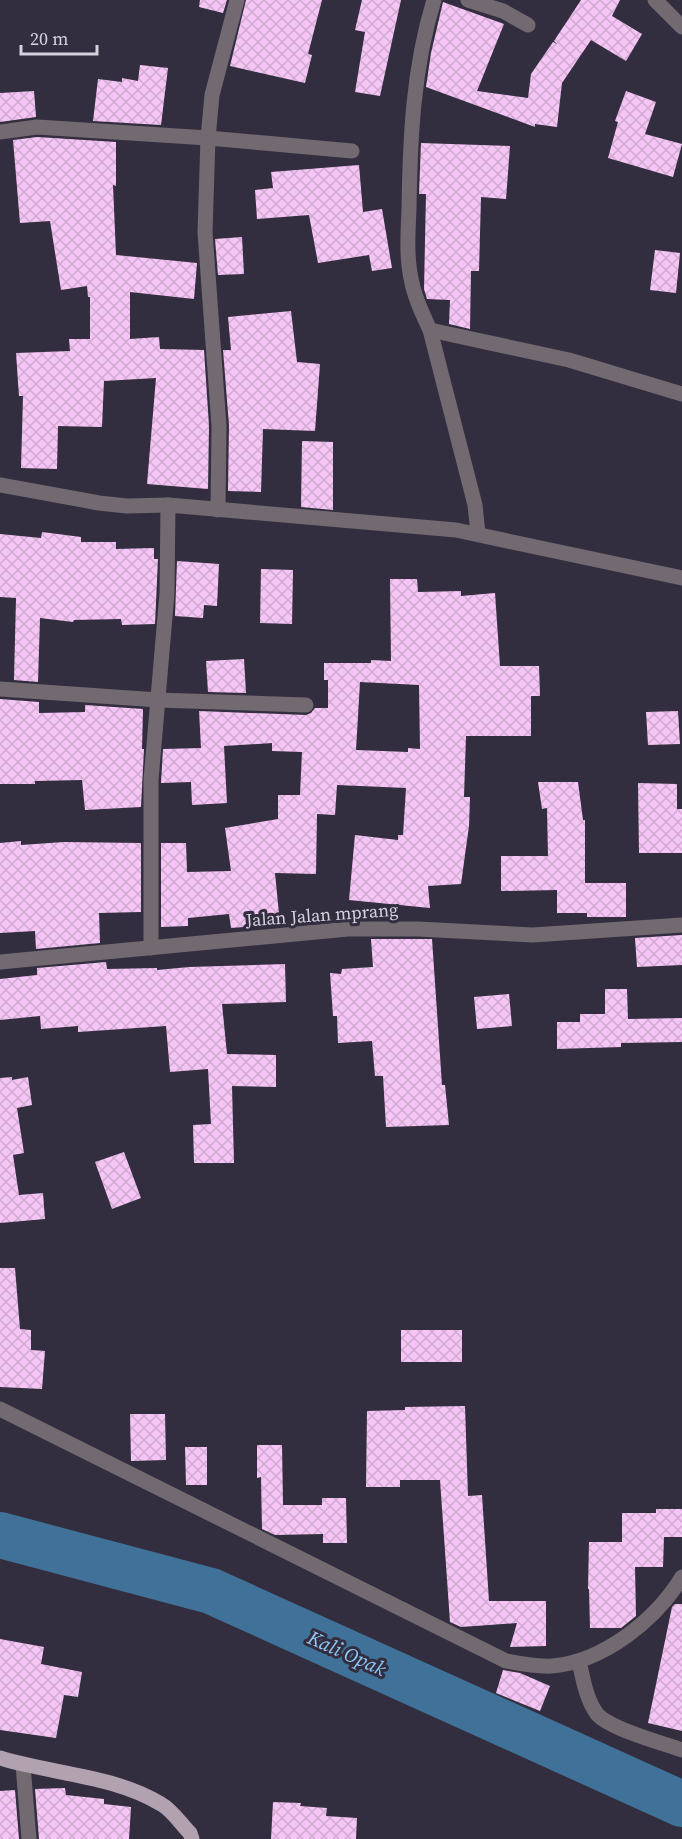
<svg xmlns="http://www.w3.org/2000/svg" width="682" height="1839" viewBox="0 0 682 1839" font-family="'Source Serif 4',serif">
<style>
.lines{fill:none;stroke-linecap:round;stroke-linejoin:round}
.river{stroke:#407299;stroke-width:46}
.building{fill:url(#building-cross-hatch);fill-rule:evenodd}
.minor{stroke:#726a70;stroke-width:15}
.major{stroke:#b2a1af;stroke-width:15}
.labels{text-anchor:middle;stroke-width:6;stroke-linejoin:round;paint-order:stroke}
.street-label{font-size:18px;fill:#d5d2de;stroke:#332e3f}
.water-label{font-size:20px;font-style:italic;fill:#8ec8f7;stroke:#332e3f}
</style>
<defs>
<pattern id="building-cross-hatch" width="8" height="8" patternUnits="userSpaceOnUse" patternTransform="scale(1.5)"><rect width="8" height="8" fill="#f5c5f5"/><path d="M0 0l8 8M0 8l8-8" fill="none" stroke="#d1aad1"/></pattern>
</defs>
<rect width="100%" height="100%" fill="#332e3f"/>
<g class="lines">
<path class="river" d="M0,1535L211,1591L682,1804"/>
</g>
<g class="building">
<path d="M200,0H227L223,13L199,7Z"/>
<path d="M246,0H322L308,54L312,55L305,83L230,66Z"/>
<path d="M362,0H401L380,96L355,92L365,32L355,30Z"/>
<path d="M581,0H620L612,16L642,34L626,61L591,40L562,83L557,127L535,124V127L426,87L431,53L443,2L504,24L477,91L528,98L531,74L553,42L557,44L554,41Z"/>
<path d="M140,65L168,68L161,125L93,121L98,79L122,82V78L138,81Z"/>
<path d="M34,91L36,117L0,122V93Z"/>
<path d="M626,91L656,102L645,134L682,144L673,177L608,158L618,122L615,121Z"/>
<path d="M37,137L116,142V186L113,185L116,255L197,263L194,299L130,292V339L159,337L160,349L204,350L209,426L208,489L147,484L156,378L104,381L102,427L58,426L57,469L21,468L23,396H19L16,353L70,351L69,339H90V297H88L87,286L61,290L50,221L20,223L13,140Z"/>
<path d="M421,143L510,146L506,199L481,197L479,271H471L470,329L449,324L450,300L427,299L424,289L426,194H419Z"/>
<path d="M359,165L363,212L382,209L392,268L372,271L369,255L318,263L309,215L257,219L255,190L273,188L271,172Z"/>
<path d="M242,237L244,274L218,275L215,239Z"/>
<path d="M655,250L680,253L676,293L650,290Z"/>
<path d="M291,311L297,362L320,364L315,431L263,429L261,492L228,491L229,425L223,350H231L228,317Z"/>
<path d="M302,441L333,442V510L301,507Z"/>
<path d="M42,532L81,537V542H116V549L154,548V559H158L155,624L122,625L121,619L74,620L73,622L40,618L38,682L14,680L16,598L0,597V534L41,538Z"/>
<path d="M177,561L219,564L217,606L204,605L203,618L175,616Z"/>
<path d="M261,569L293,570L292,624L260,623Z"/>
<path d="M390,579H417L418,592L461,591V596L495,593L500,666H539L540,696H531V736H466L464,797H470L469,826L461,884L428,886L430,908L349,900L355,835L398,840V835H403L406,788L337,785L335,815L317,814L316,874L275,873L280,924L231,928L229,914L188,918V926L161,927V843H186L187,872L231,871L225,828L278,819V795H300L302,752L272,751V743L224,746L227,803L192,805L191,782L161,783L163,749L201,748L199,711L306,715L311,713L315,708H328V680H324V663H371V660L391,661ZM360,682L419,685L420,749L408,748V752L356,750Z"/>
<path d="M244,659L246,693L208,692L206,661Z"/>
<path d="M0,699L39,702V713L85,712V705L143,709L142,749H144L141,807L85,810L82,780L35,781V784H0Z"/>
<path d="M678,711L680,744L648,745L646,712Z"/>
<path d="M538,782H578L583,820H585V883H626V917H587V913H557V890L501,891V856H548L547,808L542,809Z"/>
<path d="M638,783L677,784V809H682V853H639Z"/>
<path d="M21,841V845L64,842L141,843V912L99,913L100,943L36,949L35,931L0,933V843Z"/>
<path d="M682,935V965L637,967L635,938Z"/>
<path d="M371,939H432L442,1085H445L449,1125L386,1127L383,1076H375L372,1041L338,1043L337,1016H333L330,973L341,974L342,969L373,967Z"/>
<path d="M106,962L107,969L157,968V970L189,967L285,964L286,1002L222,1004L227,1054L276,1055V1087L232,1086L234,1163H194L193,1125L211,1124L208,1069L170,1072L166,1026L78,1032V1026L41,1029L40,1016L0,1020V979L37,975V968Z"/>
<path d="M605,989H627L628,1019L682,1018V1042L621,1043V1047L557,1049V1022H580V1014H605Z"/>
<path d="M509,994L512,1026L477,1029L474,997Z"/>
<path d="M12,1077V1080L28,1077L32,1105L17,1108L24,1153L13,1155L19,1195L43,1193L45,1219L0,1223V1078Z"/>
<path d="M124,1152L141,1198L112,1209L95,1162Z"/>
<path d="M0,1268H15L20,1329L31,1330V1350L45,1351L42,1389L0,1387Z"/>
<rect x="401" y="1330" width="61" height="32"/>
<path d="M465,1406L468,1496L482,1495L489,1601H546V1646L510,1647L517,1623L461,1627L450,1622L440,1480H400V1487H366L367,1411L405,1410V1407Z"/>
<path d="M130,1414H165L166,1460L131,1461Z"/>
<path d="M257,1445H282L283,1505H322V1498H346L347,1543H323V1534L275,1535L262,1529L261,1477L257,1478Z"/>
<path d="M185,1447H207V1485H186Z"/>
<path d="M656,1509H682V1537H664L663,1567H635L636,1616L621,1628H590L589,1589H588L589,1542H622V1513H656Z"/>
<path d="M675,1604H682V1731L648,1723L672,1607Z"/>
<path d="M0,1639L44,1647L41,1664L82,1672L78,1697L64,1695L56,1738L0,1730Z"/>
<path d="M503,1670L520,1673L550,1686L540,1711L496,1693Z"/>
<path d="M65,1788L66,1795L104,1799V1804L131,1807L129,1839H39L35,1789Z"/>
<path d="M15,1790L19,1839H0V1791Z"/>
<path d="M273,1802L301,1803L300,1806L327,1808L326,1816L357,1818L356,1839H271Z"/>
</g>
<g class="lines">
<g class="minor">
<path d="M434,0C413,68 410,139 409,209C408,233 406,259 412,283C415,299 423,315 430,330L569,360L682,394"/>
<path d="M468,0L503,11L528,25"/>
<path d="M655,0L682,27"/>
<path d="M0,132L37,127L208,138L352,151"/>
<path d="M430,330L475,505L478,534"/>
<path d="M0,485L99,503L127,506L168,505L456,530L682,578"/>
<path d="M218,510L219,426L205,232L208,138L212,95L237,0"/>
<path d="M0,689L158,700L306,705"/>
<path d="M151,948V780L167,593L168,505"/>
<path d="M0,962L348,929H418L533,935L682,925"/>
<path d="M0,1409L506,1661C522,1664 537,1667 552,1666C603,1662 656,1620 682,1577"/>
<path d="M579,1661C583,1679 586,1699 597,1714C610,1729 662,1743 682,1750"/>
<path d="M23,1765L29,1839"/>
</g>
<path class="major" d="M0,1758C52,1774 113,1775 161,1804C172,1810 181,1824 190,1833L192,1839"/>
</g>
<g class="labels">
<g class="street-label">
<text transform="translate(322 915) rotate(-4)" y="6">Jalan Jalan mprang</text>
</g>
<g class="water-label">
<text transform="translate(347 1653) rotate(24)" y="7">Kali Opak</text>
</g>
</g>
<path d="M21 45v9h76v-9" fill="none" stroke="#d5d2de" stroke-width="3"/>
<text x="30" y="45" font-size="18" fill="#d5d2de" stroke="#332e3f" stroke-width="4.5" paint-order="stroke">20 m</text>
</svg>
